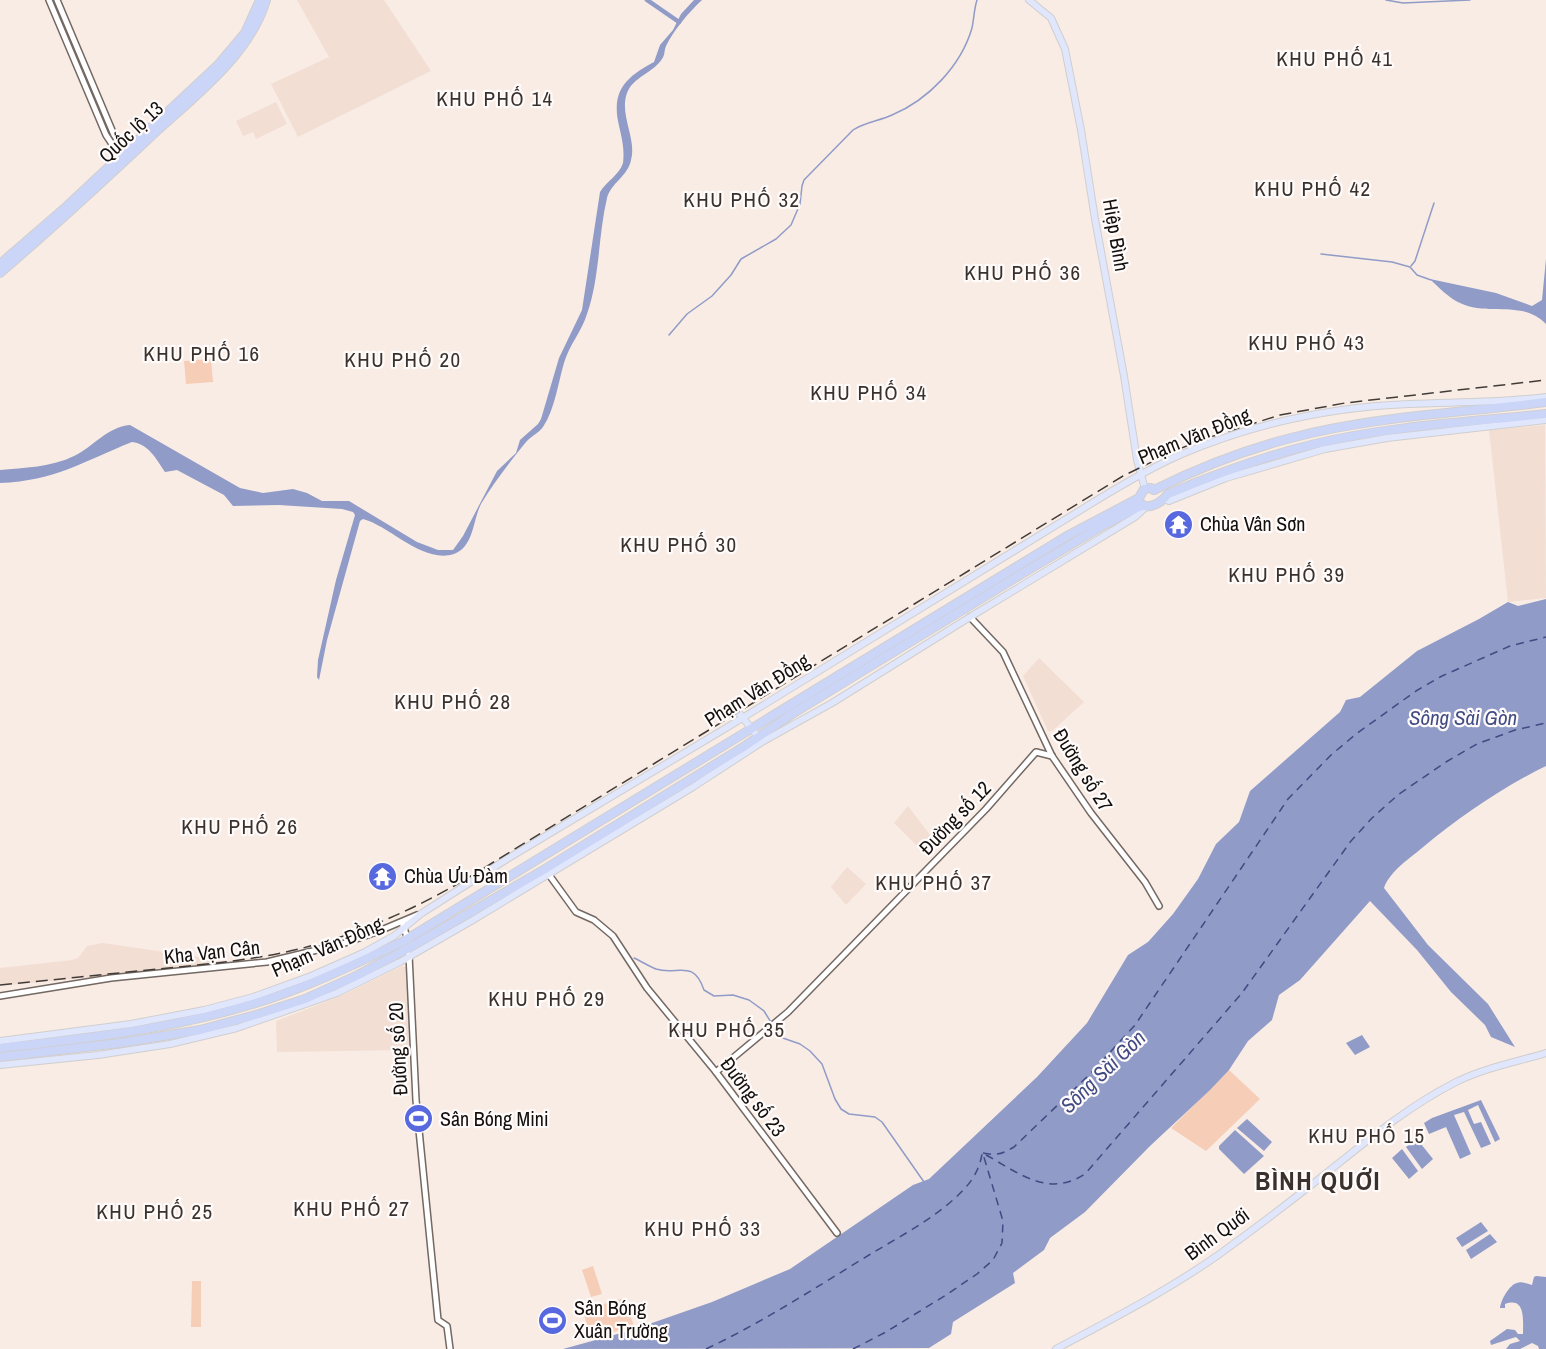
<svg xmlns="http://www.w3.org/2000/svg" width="1546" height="1349" viewBox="0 0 1546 1349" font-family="'Archivo Narrow',sans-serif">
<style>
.built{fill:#f2ded3}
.green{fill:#f6cdb6}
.water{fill:#909bc7}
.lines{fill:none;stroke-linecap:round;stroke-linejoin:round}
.stream{stroke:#909bc7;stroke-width:1.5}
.canal{stroke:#909bc7;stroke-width:4.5}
.ferry{stroke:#404b84;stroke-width:1.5;stroke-dasharray:8 6;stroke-linecap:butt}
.minor-casing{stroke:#736862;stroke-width:8}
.major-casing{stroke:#d0cfcf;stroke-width:8}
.highway-casing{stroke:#d0cfcf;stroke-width:10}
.minor{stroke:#fff;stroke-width:5}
.major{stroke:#e0e6fb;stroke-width:6}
.highway{stroke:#cbd5f8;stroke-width:8}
.rail{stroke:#423c39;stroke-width:1.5;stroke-dasharray:12 6;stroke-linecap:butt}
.labels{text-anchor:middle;stroke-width:4.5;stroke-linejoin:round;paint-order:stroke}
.street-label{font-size:20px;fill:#130f0d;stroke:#fefbfa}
.poi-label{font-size:20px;fill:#130f0d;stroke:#fefbfa;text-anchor:start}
.neighbourhood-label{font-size:21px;letter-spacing:1.5px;fill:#3b312c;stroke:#fefbfa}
.water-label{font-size:21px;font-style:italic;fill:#404b84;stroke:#fefbfa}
.district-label{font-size:26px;font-weight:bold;letter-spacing:1.5px;fill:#3b312c;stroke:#fefbfa}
</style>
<rect width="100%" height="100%" fill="#f9ece5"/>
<g class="built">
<path d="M297,0H384L431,71L298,137L271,84L329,57Z"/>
<path d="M276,102L287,124L256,139L253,132L243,136L236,121Z"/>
<path d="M1545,425L1546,598L1508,602L1489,430Z"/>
<path d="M1039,658L1084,702L1052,731H1048L1023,676Z"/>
<path d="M908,806L933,839L922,851L894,823Z"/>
<path d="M847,867L866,884L846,905L831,887Z"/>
<path d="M103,943L220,960V964L0,986V968L72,960L78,958L87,946Z"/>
<path d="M402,966L406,967L411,1050L277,1052L276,1021L343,995Z"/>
</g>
<g class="green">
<path d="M211,359L213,382L186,384L184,361Z"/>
<path d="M1229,1070L1260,1099L1206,1151L1171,1128Z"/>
<path d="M593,1266L602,1294L591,1297L582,1270Z"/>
<path d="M192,1281H201V1327H191Z"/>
<path d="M624,1298L634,1326L590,1339L583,1310Z"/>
</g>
<g class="water">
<path d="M694,0H702C689,12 673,31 666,46C664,51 665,55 662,59C653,73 633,77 627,93C619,115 637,139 631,160C628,176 611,183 607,198C598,236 600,277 587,314C582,331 569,345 564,363C558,383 555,409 543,427C539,433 531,436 526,442C510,462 494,482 481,504C473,519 474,547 454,554C423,564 390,526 363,519L360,521L327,640L319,680L317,677L318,660L336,580L355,515L353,512L342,509L279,505L233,506L224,495L177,470L165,472C156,459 149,444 132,442C84,461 55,481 0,483V470C23,468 52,467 74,456C93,447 107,427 130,425L240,488L263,493L293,489L307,493L322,501H349L417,542L438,550H453L463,536L497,471L516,453L520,440L538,424L541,419L559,358L582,310L600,192C606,182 620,174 623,163C625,147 621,136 618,121C612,89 628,76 654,62L660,45L673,30L681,14Z"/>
<path d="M1546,259V324C1521,299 1490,317 1460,303C1449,298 1439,288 1430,279L1496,293L1532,306L1542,300Z"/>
<path d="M1546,599V766C1501,788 1461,816 1422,848C1409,859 1390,871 1384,888L1428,945L1488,1004L1515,1047L1491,1037L1485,1025L1451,992L1417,950L1370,901L1300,980L1279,995L1272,1020L1248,1041L1229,1070L1210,1090L1150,1146L1085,1212L1050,1238L1044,1250L1013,1273L1015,1283L953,1322L951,1334L929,1348L563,1349L632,1330L712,1302L790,1269L913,1185L929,1179L1037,1077L1087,1023L1128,955L1148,942L1173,914L1198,879L1216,844L1239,822L1250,791L1340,712L1346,700L1360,697L1417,651L1479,619L1508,602L1518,606Z"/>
<path d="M1362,1035L1370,1047L1355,1055L1346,1043Z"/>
<path d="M1481,1100L1500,1139L1495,1142L1478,1105L1468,1110L1474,1124L1481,1122L1491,1144L1481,1148L1464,1112L1454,1115L1471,1154L1460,1159L1446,1127L1429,1134L1424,1123L1432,1118Z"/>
<path d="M1247,1119L1272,1142L1264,1151L1237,1128Z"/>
<path d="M1235,1130L1264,1156L1244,1174L1219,1149V1146Z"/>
<path d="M1417,1139L1433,1159L1422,1169L1406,1147Z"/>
<path d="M1402,1149L1418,1171L1409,1179L1392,1158Z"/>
<path d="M1481,1222L1488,1231L1462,1247L1456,1238Z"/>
<path d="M1490,1234L1497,1242L1471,1259L1466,1250Z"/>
<path d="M1536,1276L1546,1277V1349H1539L1538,1346L1532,1343L1520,1349H1506L1510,1344L1520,1341L1516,1337L1491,1345L1490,1341L1507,1329L1515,1330L1518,1334H1523C1523,1321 1526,1296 1505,1304V1308H1500C1501,1300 1509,1285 1517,1283C1521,1281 1527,1284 1532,1285L1534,1277Z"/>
</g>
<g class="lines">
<g class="stream">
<path d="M1386,0L1403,3L1470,0"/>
<path d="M1321,254L1392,262L1410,267L1417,275L1431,280"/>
<path d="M1411,266L1415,261L1434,203"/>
<path d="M669,335L687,314L712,296L731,275L741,259L776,239L791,225L800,204L802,186L804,180L853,130C865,122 879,121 892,115C928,100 961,66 972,28C974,19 974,9 977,0"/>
<path d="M634,958C641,961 648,966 656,969C677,976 693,958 704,990L714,996L733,995L749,1000L764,1011L780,1037L800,1044L810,1051L822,1064L835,1099L841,1109L849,1114L875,1117L882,1122L924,1182"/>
</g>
<path class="canal" d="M647,0L679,22"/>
<g class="ferry">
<path d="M983,1153C996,1156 1002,1154 1014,1147L1091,1073L1135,1025L1288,799L1331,755L1356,734L1416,691L1442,676L1510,646L1546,637"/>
<path d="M986,1155C1019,1173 1048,1198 1085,1174L1242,993L1351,841L1372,818L1399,794L1446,762L1477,744L1515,730L1546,723"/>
<path d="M706,1349C763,1322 815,1288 869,1255C902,1235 940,1216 966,1187C975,1177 980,1166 982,1154"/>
<path d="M853,1349L886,1332L946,1295L977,1274L993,1260L1002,1243L1003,1221L983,1154"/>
</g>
<defs>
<g id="minor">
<path d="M49,0L106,135L122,159"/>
<path d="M57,0L114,135L127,152"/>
<path d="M970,617L1003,652L1052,756L1091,813L1145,882L1159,906"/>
<path d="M547,872L576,912L594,920L613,936L647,988L716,1072L837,1233"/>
<path d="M402,922L408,940"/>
<path d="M409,955L416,1100L438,1320L447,1326L450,1349"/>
<path d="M0,996L111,978L267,962L342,944L379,931L417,915"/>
<path d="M716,1072L788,1012L986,809L1036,752L1052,756"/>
</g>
<g id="major">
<path d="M1029,0L1051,18L1065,49L1081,130L1095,219L1124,376L1137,460L1145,489"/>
<path d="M1164,499L1169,501L1226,478L1325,449L1387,438L1546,420"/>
<path d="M734,707L760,739"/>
<path d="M0,1041L131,1024L204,1010L253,997L311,976L363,953L394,936L422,913L507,859L726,728L1097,500C1125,483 1152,467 1182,454C1253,424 1331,407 1409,404C1455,402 1500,403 1546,397"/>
<path d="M0,1065L98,1055L170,1044L237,1028L337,993L400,962L473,920L693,787L762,742L832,703L970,617L1135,517L1146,507"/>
<path d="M1056,1349C1112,1319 1169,1290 1221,1253C1254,1229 1287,1204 1319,1179C1363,1144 1405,1108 1456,1082C1484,1068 1516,1062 1546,1053"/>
</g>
<g id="highway">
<path d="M0,264L66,207L218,65L245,33L260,0"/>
<path d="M0,273C50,230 98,186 146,141C188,101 249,58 266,0"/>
<path d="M1154,490C1198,468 1244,450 1291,438C1374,416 1461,413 1546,402"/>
<path d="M1139,498L1144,489L1151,488L1154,490"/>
<path d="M1139,502L1144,506C1153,508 1163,501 1168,494C1216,474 1264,456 1315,444C1390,426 1469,422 1546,414"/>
<path d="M0,1048C81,1039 164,1030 242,1007C298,992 350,966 402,942L1067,536L1139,498"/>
<path d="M0,1057L120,1043L200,1030L259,1014L305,999L358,975L409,948L545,869L745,746L792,714L1020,575L1102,526L1143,505"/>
</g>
</defs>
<use href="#minor" class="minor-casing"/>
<use href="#major" class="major-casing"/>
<use href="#highway" class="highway-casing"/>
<use href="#minor" class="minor"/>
<use href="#major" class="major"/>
<use href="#highway" class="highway"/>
<path class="rail" d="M0,985C53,980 106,974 159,969C207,964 256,960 303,948C361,933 415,909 466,879L1123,476L1172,452L1201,440L1280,415L1345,403L1546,380"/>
</g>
<defs>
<symbol id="temple-disc" viewBox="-11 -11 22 22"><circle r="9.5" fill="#5869e0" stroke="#fefbfa"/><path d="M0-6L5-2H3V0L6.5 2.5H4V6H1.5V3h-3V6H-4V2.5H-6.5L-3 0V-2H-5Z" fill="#fff"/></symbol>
<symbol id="stadium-disc" viewBox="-11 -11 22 22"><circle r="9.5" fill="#5869e0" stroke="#fefbfa"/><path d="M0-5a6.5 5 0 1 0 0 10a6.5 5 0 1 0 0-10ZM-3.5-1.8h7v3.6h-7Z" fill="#fff"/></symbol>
</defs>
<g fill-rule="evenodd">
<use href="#temple-disc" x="1162" y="508" width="33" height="33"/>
<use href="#temple-disc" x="366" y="860" width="33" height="33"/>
<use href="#stadium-disc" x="402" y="1102" width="33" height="33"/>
<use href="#stadium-disc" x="536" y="1304" width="33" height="33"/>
</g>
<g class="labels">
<g class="street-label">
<text transform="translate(131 132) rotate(-43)" y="7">Quốc lộ 13</text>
<text transform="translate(1116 235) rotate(80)" y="7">Hiệp Bình</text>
<text transform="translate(1194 436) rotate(-22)" y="7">Phạm Văn Đồng</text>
<text transform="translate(757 690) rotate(-32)" y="7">Phạm Văn Đồng</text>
<text transform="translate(1083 770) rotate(58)" y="7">Đường số 27</text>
<text transform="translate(955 818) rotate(-46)" y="7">Đường số 12</text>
<text transform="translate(327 947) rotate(-24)" y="7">Phạm Văn Đồng</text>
<text transform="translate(212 952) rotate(-6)" y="7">Kha Vạn Cân</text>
<text transform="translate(398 1049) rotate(-93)" y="7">Đường số 20</text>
<text transform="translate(753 1097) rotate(53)" y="7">Đường số 23</text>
<text transform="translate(1217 1234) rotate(-36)" y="7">Bình Quới</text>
</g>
<g class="poi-label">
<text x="1200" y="531">Chùa Vân Sơn</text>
<text x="404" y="883">Chùa Ưu Đàm</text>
<text x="440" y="1126">Sân Bóng Mini</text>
<text x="574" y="1315">Sân Bóng<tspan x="574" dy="23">Xuân Trường</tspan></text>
</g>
<g class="neighbourhood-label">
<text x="1335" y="66">KHU PHỐ 41</text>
<text x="495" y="106">KHU PHỐ 14</text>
<text x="1313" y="196">KHU PHỐ 42</text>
<text x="742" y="207">KHU PHỐ 32</text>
<text x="1023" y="280">KHU PHỐ 36</text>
<text x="1307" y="350">KHU PHỐ 43</text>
<text x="202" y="361">KHU PHỐ 16</text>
<text x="403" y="367">KHU PHỐ 20</text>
<text x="869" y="400">KHU PHỐ 34</text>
<text x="679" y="552">KHU PHỐ 30</text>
<text x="1287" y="582">KHU PHỐ 39</text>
<text x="453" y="709">KHU PHỐ 28</text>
<text x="240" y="834">KHU PHỐ 26</text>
<text x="934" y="890">KHU PHỐ 37</text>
<text x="547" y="1006">KHU PHỐ 29</text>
<text x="727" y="1037">KHU PHỐ 35</text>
<text x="1367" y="1143">KHU PHỐ 15</text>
<text x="352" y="1216">KHU PHỐ 27</text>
<text x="155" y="1219">KHU PHỐ 25</text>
<text x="703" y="1236">KHU PHỐ 33</text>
</g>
<g class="water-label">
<text x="1463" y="725">Sông Sài Gòn</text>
<text transform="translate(1103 1072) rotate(-44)" y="7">Sông Sài Gòn</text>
</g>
<g class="district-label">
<text x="1318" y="1190">BÌNH QUỚI</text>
</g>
</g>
</svg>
